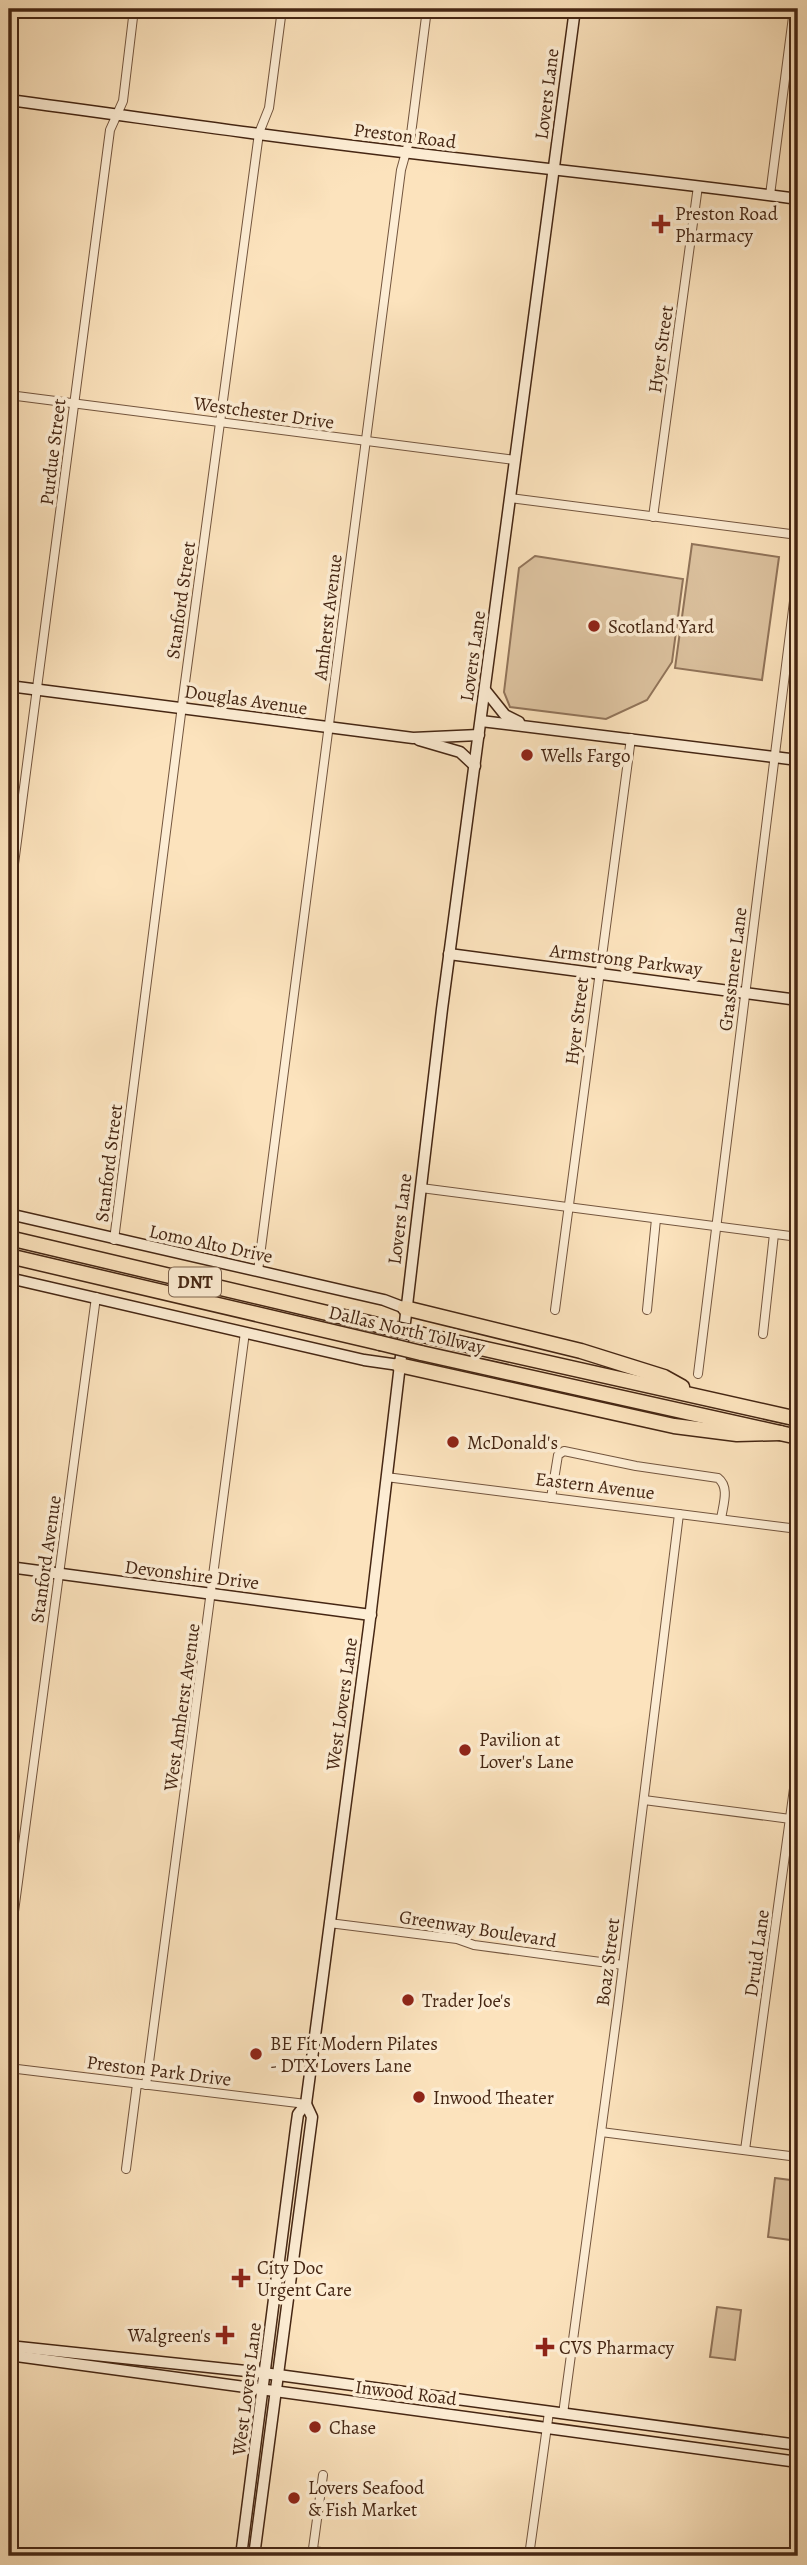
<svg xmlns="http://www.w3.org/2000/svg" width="807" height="2565" viewBox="0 0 807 2565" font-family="Alegreya,serif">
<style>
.green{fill:#ddc3a0;stroke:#91745a;stroke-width:2}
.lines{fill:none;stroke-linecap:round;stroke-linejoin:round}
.street-casing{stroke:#73553e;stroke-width:10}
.secondary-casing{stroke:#452613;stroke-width:13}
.highway-casing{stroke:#452613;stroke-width:17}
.street{stroke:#fdedd4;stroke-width:8}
.secondary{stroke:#fdedd4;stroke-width:10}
.highway{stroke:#fce3bd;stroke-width:14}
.highway-bridge-casing{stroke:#452613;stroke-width:17;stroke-linecap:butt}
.highway-bridge{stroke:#fce3bd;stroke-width:14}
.poi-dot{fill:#8f2418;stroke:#fdedd4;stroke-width:2.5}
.labels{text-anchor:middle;stroke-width:7;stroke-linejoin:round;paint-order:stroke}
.shield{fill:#fdedd4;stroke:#7c624d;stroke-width:2}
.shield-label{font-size:18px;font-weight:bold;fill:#452613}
.street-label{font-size:19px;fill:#452613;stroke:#fdedd4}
.poi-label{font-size:19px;fill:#452613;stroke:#fdedd4;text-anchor:start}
</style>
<rect width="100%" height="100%" fill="#fce3bd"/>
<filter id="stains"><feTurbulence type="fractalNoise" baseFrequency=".00286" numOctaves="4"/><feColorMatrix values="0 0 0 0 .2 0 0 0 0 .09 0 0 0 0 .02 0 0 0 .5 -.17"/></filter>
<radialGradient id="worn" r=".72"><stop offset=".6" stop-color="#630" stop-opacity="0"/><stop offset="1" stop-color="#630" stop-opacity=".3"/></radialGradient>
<g class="green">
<path d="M692,544L779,557L762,680L675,668Z"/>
<path d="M535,556L683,579L672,662L647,700L606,719L510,707L504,692L519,568Z"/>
<path d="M775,2178L798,2181V2241L768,2237Z"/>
<path d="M717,2307L741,2310L735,2360L710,2357Z"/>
</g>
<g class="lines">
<defs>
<g id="street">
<path d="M770,195L794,9"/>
<path d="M9,395L515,460"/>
<path d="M510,498L798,535"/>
<path d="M653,517L698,186"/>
<path d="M9,902L110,130L123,101L134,9"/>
<path d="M421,1188L798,1237"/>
<path d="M114,1240L184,690L259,133L269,108L282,9"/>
<path d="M258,1271L401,170L411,134L427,9"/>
<path d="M555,1310L631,738"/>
<path d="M647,1310L656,1219"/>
<path d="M763,1334L774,1234"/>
<path d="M698,1374L798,569"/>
<path d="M386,1477L798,1529"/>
<path d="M551,1498L558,1455L564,1451L636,1466L718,1478C730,1487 723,1505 721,1519"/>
<path d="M644,1800L798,1820"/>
<path d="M329,1923L457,1939L474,1945L623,1965"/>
<path d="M9,1949L96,1297"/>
<path d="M9,2068L306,2104"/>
<path d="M146,2085L245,1332"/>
<path d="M601,2132L798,2157"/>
<path d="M745,2150L798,1759"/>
<path d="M126,2169L137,2084"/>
<path d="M563,2414L618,2006L679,1514"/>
<path d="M313,2551L354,2556"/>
<path d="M312,2556L323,2475"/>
<path d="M529,2556L549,2412"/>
</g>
<g id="secondary">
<path d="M9,100C116,114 222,130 329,143C486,163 642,178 798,199"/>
<path d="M9,686L413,738L479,735"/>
<path d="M485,690L505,715L519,722"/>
<path d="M481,721L798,760"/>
<path d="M419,740L460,752L475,766"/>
<path d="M449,954L798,1000"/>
<path d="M9,1214L384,1300L405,1308"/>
<path d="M9,1278L364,1360L399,1365"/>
<path d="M9,1567L371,1615"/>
<path d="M9,2346L256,2372L798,2445"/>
<path d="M9,2355L798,2462"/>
<path d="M241,2556L296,2128L298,2114L306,2104L369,1627L442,1009L575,9"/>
<path d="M254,2556L312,2117L306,2104"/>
</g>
<g id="highway">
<path d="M9,1238L382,1326"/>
<path d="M9,1256L380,1343"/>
<path d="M405,1308L581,1351L664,1377L682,1387"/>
<path d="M423,1335L798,1419"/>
<path d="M421,1353L798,1437"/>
<path d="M399,1365L674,1426L737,1434L780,1433"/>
</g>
</defs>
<use href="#street" class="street-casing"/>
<use href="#secondary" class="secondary-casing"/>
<use href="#highway" class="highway-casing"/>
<use href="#street" class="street"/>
<use href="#secondary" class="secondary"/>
<use href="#highway" class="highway"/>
<defs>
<g id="highway-bridge">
<path d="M382,1326L423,1335"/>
<path d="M380,1343L421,1353"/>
</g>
</defs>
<use href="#highway-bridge" class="highway-bridge-casing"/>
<use href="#highway-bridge" class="highway-bridge"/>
</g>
<g class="poi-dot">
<path d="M657.5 213.5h7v7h7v7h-7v7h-7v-7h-7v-7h7z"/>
<circle cx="594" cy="626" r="7"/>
<circle cx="527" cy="755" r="7"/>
<circle cx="453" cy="1442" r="7"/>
<circle cx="465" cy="1750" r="7"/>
<circle cx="408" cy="2000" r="7"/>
<circle cx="256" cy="2054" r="7"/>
<circle cx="419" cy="2097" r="7"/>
<path d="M237.5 2267.5h7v7h7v7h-7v7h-7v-7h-7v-7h7z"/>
<path d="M221.5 2324.5h7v7h7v7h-7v7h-7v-7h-7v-7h7z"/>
<path d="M541.5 2336.5h7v7h7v7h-7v7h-7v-7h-7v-7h7z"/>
<circle cx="315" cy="2427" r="7"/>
<circle cx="294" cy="2498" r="7"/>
</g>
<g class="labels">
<rect class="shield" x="169" y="1267.5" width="52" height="29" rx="5"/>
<g class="shield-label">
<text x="195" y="1288">DNT</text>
</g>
<g class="street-label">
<text transform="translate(546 94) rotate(-83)" y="7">Lovers Lane</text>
<text transform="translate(405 135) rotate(7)" y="7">Preston Road</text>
<text transform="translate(660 349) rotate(-82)" y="7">Hyer Street</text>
<text transform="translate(264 412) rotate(8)" y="7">Westchester Drive</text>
<text transform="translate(52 452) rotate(-83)" y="7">Purdue Street</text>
<text transform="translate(180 600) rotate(-82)" y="7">Stanford Street</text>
<text transform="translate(327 617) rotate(-83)" y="7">Amherst Avenue</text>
<text transform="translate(472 656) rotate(-82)" y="7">Lovers Lane</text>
<text transform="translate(246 699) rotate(8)" y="7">Douglas Avenue</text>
<text transform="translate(626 959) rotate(7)" y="7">Armstrong Parkway</text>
<text transform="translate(732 969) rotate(-83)" y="7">Grassmere Lane</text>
<text transform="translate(576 1021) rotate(-83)" y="7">Hyer Street</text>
<text transform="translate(108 1163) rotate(-83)" y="7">Stanford Street</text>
<text transform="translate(399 1219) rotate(-83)" y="7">Lovers Lane</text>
<text transform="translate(211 1243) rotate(12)" y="7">Lomo Alto Drive</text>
<text transform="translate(407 1329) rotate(13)" y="7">Dallas North Tollway</text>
<text transform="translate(595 1485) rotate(7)" y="7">Eastern Avenue</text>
<text transform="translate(45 1559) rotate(-82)" y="7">Stanford Avenue</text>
<text transform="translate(192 1574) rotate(7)" y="7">Devonshire Drive</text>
<text transform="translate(341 1704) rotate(-82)" y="7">West Lovers Lane</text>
<text transform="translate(181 1707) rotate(-82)" y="7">West Amherst Avenue</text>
<text transform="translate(478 1928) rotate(9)" y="7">Greenway Boulevard</text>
<text transform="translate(756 1953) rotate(-82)" y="7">Druid Lane</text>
<text transform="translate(607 1962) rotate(-83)" y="7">Boaz Street</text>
<text transform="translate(159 2070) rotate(7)" y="7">Preston Park Drive</text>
<text transform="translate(246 2389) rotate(-83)" y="7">West Lovers Lane</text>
<text transform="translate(406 2392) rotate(7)" y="7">Inwood Road</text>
</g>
<g class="poi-label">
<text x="675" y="220">Preston Road<tspan x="675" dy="22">Pharmacy</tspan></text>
<text x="608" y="633">Scotland Yard</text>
<text x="541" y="762">Wells Fargo</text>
<text x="467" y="1449">McDonald's</text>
<text x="479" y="1746">Pavilion at<tspan x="479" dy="22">Lover's Lane</tspan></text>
<text x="422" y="2007">Trader Joe's</text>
<text x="270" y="2050">BE Fit Modern Pilates<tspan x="270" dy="22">- DTX Lovers Lane</tspan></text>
<text x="433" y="2104">Inwood Theater</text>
<text x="257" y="2274">City Doc<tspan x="257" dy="22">Urgent Care</tspan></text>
<text x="211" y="2342" text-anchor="end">Walgreen's</text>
<text x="559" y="2354">CVS Pharmacy</text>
<text x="329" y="2434">Chase</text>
<text x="308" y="2494">Lovers Seafood<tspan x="308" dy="22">&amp; Fish Market</tspan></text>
</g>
</g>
<rect width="807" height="2565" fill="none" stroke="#fce3bd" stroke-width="35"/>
<rect x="10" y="10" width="786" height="2544" fill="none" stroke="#452613" stroke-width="3.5"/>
<rect x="18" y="18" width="772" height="2530" fill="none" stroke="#452613" stroke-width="2"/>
<rect width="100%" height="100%" filter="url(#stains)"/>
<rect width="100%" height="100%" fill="url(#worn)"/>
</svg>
